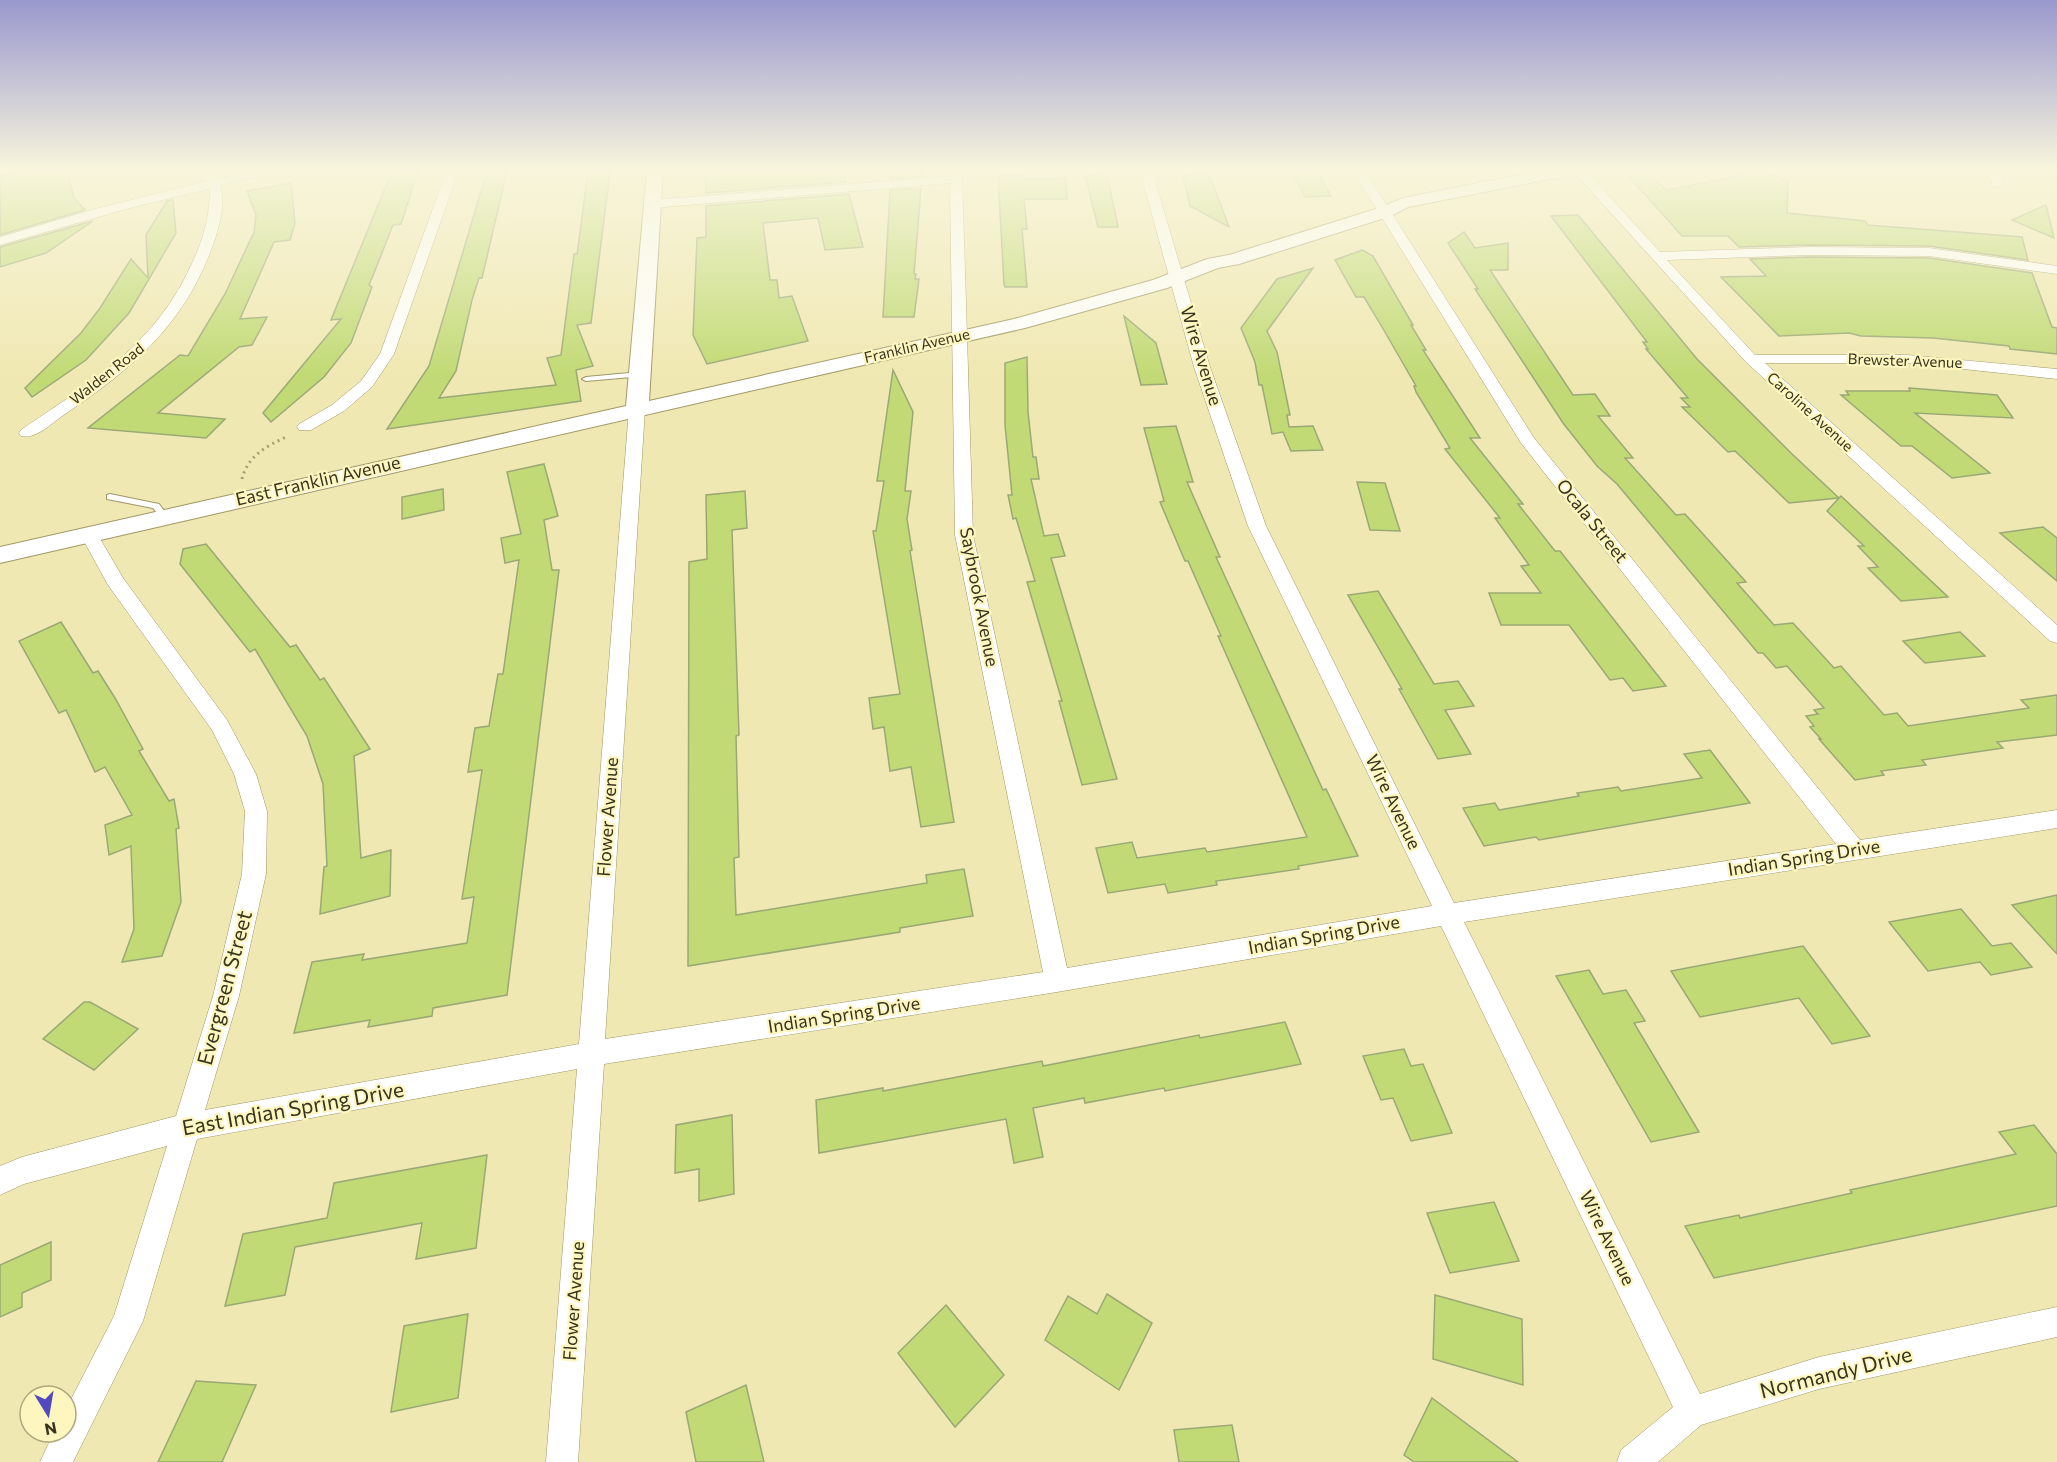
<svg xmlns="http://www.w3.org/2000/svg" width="2057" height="1462" viewBox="0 0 2057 1462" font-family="Commissioner,sans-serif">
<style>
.building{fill:#c1da75;stroke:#9aa876;stroke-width:1.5}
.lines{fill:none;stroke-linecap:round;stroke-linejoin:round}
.lane-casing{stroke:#a09865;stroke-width:2}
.street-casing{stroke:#a09865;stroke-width:1}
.secondary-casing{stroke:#a09865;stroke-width:2}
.path{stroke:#a6a078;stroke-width:3;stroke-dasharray:2 4;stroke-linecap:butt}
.lane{fill:#fff;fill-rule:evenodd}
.street{fill:#fff;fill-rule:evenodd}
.secondary{fill:#fff;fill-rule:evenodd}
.labels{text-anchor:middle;stroke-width:4.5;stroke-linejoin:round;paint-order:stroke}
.far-street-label{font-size:15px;fill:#37341f;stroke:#fef6bf}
.street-label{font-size:18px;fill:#37341f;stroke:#fef6bf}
.near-street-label{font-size:21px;fill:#37341f;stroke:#fef6bf}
</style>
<rect width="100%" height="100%" fill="#f0e8b2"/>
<g class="building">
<path d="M22,171H67L74,198L85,210L0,235V176Z"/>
<path d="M392,171H418L401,224L393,225L374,273L369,285L372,287L351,343L324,377L271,422L263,413L341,319L331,320Z"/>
<path d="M487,171H507L482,278H479L472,300L456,371L439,398L556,385L547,358L561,355L574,254H577L578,248L588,171H610L591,323L577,325L593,366L576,370L581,401L387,429L429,366Z"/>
<path d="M705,171H843L846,182L706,193Z"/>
<path d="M891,171H923V176L891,179Z"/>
<path d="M1292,171H1317L1331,196L1305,197Z"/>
<path d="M1624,171H1644L1667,190L1724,179L1749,171H1762L1788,181L1787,213L1865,221L1868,225L2022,237L2028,260L1929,246L1809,245L1739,247L1728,236H1682Z"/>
<path d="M1107,174L1118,227H1098L1085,175Z"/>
<path d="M1209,174L1229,227L1190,206L1183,175Z"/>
<path d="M998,175H1020V179L1066,178L1067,199H1024L1027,229H1022L1027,287H1005L1004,284Z"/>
<path d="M291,183L295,223L290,240L274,242L240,319L267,317L252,345L239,347L158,413L225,419L206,438L88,428L180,355L188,356L225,294L254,232L256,215L247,191Z"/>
<path d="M921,188L914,274H916L915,279H919L914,317H883L890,190Z"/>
<path d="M849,194L863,247L825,250L818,218L763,223L770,280H777L779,298L792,296L808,341L707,364L693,335L697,238L706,237V206Z"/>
<path d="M173,200L176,233L129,313L86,360L32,397L25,388L81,333L100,308L131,259L148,278L146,235L167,201Z"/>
<path d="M2046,205L2054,238L2012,220Z"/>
<path d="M1578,215L1697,359L1791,453L1839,498L1841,496L1948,597L1901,601L1868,568L1878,567L1858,546H1864L1827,511L1839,498L1789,503L1735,451L1728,452L1682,407H1690L1681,398H1688L1646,349H1648L1643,342H1647L1551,216Z"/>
<path d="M93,221L46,253L0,267V247Z"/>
<path d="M1464,232L1475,248L1508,243V270H1490L1573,395L1595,394L1610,416H1598L1633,458H1625L1676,515L1685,514L1703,534L1746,582L1737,583L1774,625L1793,623L1834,668L1841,666L1884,715L1897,713L1908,726L2029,708L2021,700L2057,695V735L1997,742L2003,748L1922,760L1926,765L1881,771L1884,775L1855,780L1819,739H1821L1810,727L1814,726L1806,716L1818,714L1814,710L1824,708L1787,666L1776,668L1763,653H1758L1617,484L1597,466L1563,423L1475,289H1478L1448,243Z"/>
<path d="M1362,250L1373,256L1413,325H1411L1426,350H1423L1480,438H1470L1523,504H1518L1555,551H1560L1666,686L1633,691L1623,678L1610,680L1569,625H1501L1489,593H1541L1521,566L1529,565L1495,518H1500L1445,449L1450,448L1416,392L1414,386H1416L1382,327L1364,297H1356L1335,260Z"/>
<path d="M1809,257L1929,258L2032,273L2052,327L2057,328V354L2010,349L2009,346L1933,338L1861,336L1849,333L1779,336L1721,277L1766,276L1750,259Z"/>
<path d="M1313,268L1267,331L1277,352L1290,415H1287L1289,427L1313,426L1323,450L1291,451L1283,432L1272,434L1262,385H1259L1255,362L1241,328L1277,279Z"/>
<path d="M1124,316L1156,343L1167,384L1141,385Z"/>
<path d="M1027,357L1028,412L1033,457H1036L1039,479H1031L1044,536L1058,534L1065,556L1051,558L1117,779L1082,785L1059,701H1062L1027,582L1035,581L1016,518L1013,519L1008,495H1012L1005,425V363Z"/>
<path d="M893,370L913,412L905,491H911L907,519L912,550L910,551L954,822L921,827L911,767L890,771L884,727L873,729L869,698L900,694L873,531H876L884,481H877Z"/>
<path d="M1909,388L1997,395L2013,418L1915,413L1990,473L1952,478L1912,446H1901L1841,395H1849L1846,391H1910Z"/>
<path d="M1176,426L1193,482H1187L1220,557H1216L1323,790L1326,789L1358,856L1298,866L1299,869L1216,881L1217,885L1168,893L1165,884L1108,893L1096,848L1132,842L1137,858L1205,848L1207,852L1307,837L1218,636H1221L1188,561H1185L1160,502L1164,501L1144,428Z"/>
<path d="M544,464L558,516L544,520L552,570H559L507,995L433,1008L432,1016L368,1027L370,1020L294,1033L312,962L364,954L362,960L467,943L474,897L462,899L482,770L468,772L475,728L489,726L498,674H503L519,560L505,563L501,538L521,534L507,472Z"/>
<path d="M1357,482L1385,483L1400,531L1370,530Z"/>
<path d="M443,489L444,510L402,519V497Z"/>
<path d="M745,491L747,528L732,530L739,735L736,736L739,857L734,858L736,915L927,883L926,875L964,869L973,916L900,928V932L688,966L689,562L707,559L706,495Z"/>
<path d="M2043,527L2057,538V581L2000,533Z"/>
<path d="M206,544L290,647L296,645L320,680L324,678L370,749L354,756L361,858L391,850L390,896L320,914L324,867L327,866L323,784L307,736L255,649L250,652L180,564L183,549Z"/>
<path d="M1378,591L1434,684L1458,681L1474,706L1445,710L1471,754L1438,759L1399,689H1402L1348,595Z"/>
<path d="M61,622L93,673L98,671L115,698L143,749L139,751L169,801L174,799L179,828L176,829L181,902L162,956L122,962L134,929L131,846L109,855L105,825L132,815L105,767L95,772L66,710L59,713L19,641Z"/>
<path d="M1960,632L1985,656L1925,663L1903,641Z"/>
<path d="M1710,750L1750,803L1539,840L1536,837L1484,846L1463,808L1495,803L1499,810L1579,796L1577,793L1618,787L1621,791L1702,778L1684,754Z"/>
<path d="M2057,895V954L2012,905Z"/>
<path d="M1961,909L1992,946L2011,943L2032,967L1991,975L1980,962L1928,971L1889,922Z"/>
<path d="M1803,946L1870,1036L1832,1044L1799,998L1700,1017L1671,971Z"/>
<path d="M1589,970L1603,994L1626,990L1645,1021L1634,1023L1699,1132L1651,1142L1556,976Z"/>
<path d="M84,1002H90L138,1029L94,1070L43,1039Z"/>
<path d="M1285,1022L1301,1064L1165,1091L1164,1088L1085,1103L1084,1098L1033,1108L1043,1157L1014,1163L1006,1119L819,1153L816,1100L883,1088V1091L1042,1061L1043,1066L1199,1035L1200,1038Z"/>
<path d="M1404,1049L1411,1066L1423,1064L1452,1133L1411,1141L1393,1098L1381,1100L1363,1056Z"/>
<path d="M732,1115L734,1194L699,1201V1169L675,1173L676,1125Z"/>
<path d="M2034,1125L2057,1154V1206L1714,1278L1685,1226L1739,1215L1740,1218L1852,1193L1850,1190L2016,1154L1999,1132Z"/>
<path d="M487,1155L476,1248L416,1259L422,1223L295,1247L285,1295L225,1306L243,1234L327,1218L334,1183Z"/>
<path d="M1494,1202L1519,1261L1450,1273L1427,1213Z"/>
<path d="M51,1242V1280L22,1293V1307L0,1317V1265Z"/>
<path d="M1107,1294L1152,1323L1119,1390L1045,1340L1068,1296L1097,1314Z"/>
<path d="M1435,1295L1522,1319L1523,1385L1433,1359Z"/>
<path d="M946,1305L1004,1375L955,1427L898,1353Z"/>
<path d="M468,1314L458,1398L391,1412L404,1326Z"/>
<path d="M196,1381L256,1385L222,1462H158Z"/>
<path d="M746,1385L764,1462H696L686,1412Z"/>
<path d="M1432,1398L1518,1462H1414L1404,1455Z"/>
<path d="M1232,1425L1239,1462H1179L1174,1430Z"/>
</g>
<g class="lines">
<defs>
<g id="lane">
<path d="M640,372H643V376L586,381L582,379L586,377Z"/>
<path d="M110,494L159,504L169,517L168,519H162L153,508L107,499V495Z"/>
</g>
<g id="street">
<path d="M201,171H213L217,179L250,171H272L270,174L220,185C226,202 220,223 215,239C188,321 134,368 65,414C53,422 36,440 21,436L19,433L21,430C94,380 156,345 193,261C204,238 210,214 210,189L137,206L0,245V237L95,209L207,181Z"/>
<path d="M444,171H456L455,181L394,354L372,387L344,411L311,430H299L297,427L299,424L332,405L361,381L380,354L443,181Z"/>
<path d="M950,171H962L973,535L1067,968L1432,906L1248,526L1194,367L1140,171H1152L1210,367L1266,526L1454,903L1836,844L1521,443L1353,171H1365L1534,438L1860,840L2057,810V828L1464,922L1700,1394L1819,1357L2057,1307V1337L1819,1389L1701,1425L1658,1462H1617L1621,1450L1673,1407L1441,926L1057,992L604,1064L578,1462H546L577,1069L197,1139L143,1321L73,1462H40L54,1432H66V1409L114,1316L167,1146L24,1184L0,1195V1166L22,1157L176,1116L213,996L242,874L245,811L234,774L212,730L108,585L80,534L83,530H95L123,578L227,720L256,774L267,811L266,874L239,996L205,1110L579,1044L629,409L637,404L645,409L605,1039L1043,972L955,535L950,183L652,208L646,204L652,200L950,176Z"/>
<path d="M1573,171H1586L1660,252L1809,247L1929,248L2057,266V274L1929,256L1809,255L1667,260L1755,355H1907L2057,369V379L1907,363H1765L2057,625V643L2050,641L1746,362Z"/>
<path d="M1987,171H1999L2003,183L2001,186H1993Z"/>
</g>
<path id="secondary" d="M647,171H663L649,401L1014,319L1153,280L1207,259L1229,255L1379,208L1403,198L1539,171H1573L1565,176L1408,207L1391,216L1239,264L1218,268L1167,288L1025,328L0,563V547L626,406Z"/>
</defs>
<use href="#lane" class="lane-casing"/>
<use href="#street" class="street-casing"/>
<use href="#secondary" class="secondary-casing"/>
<path class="path" d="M242,479C248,455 267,446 288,436"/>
<use href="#lane" class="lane"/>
<use href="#street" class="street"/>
<use href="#secondary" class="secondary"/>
</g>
<linearGradient id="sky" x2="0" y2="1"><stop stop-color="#9998ce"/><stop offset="0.45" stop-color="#f8f5dc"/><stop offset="1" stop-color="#f8f5dc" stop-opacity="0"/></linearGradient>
<rect width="2057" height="376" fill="url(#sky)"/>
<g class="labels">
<g class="far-street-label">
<text transform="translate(917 346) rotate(-13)" y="5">Franklin Avenue</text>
<text transform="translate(1905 361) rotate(2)" y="5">Brewster Avenue</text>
<text transform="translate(107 374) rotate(-38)" y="5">Walden Road</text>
<text transform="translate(1810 412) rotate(42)" y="5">Caroline Avenue</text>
</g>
<g class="street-label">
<text transform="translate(1201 356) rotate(73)" y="6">Wire Avenue</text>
<text transform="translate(318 481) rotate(-13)" y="6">East Franklin Avenue</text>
<text transform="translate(1592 521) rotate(51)" y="6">Ocala Street</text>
<text transform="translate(979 597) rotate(79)" y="6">Saybrook Avenue</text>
<text transform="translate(1393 802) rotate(64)" y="6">Wire Avenue</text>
<text transform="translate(608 817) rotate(-86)" y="6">Flower Avenue</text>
<text transform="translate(1804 858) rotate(-9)" y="6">Indian Spring Drive</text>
<text transform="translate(1324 935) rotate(-10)" y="6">Indian Spring Drive</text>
<text transform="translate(844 1015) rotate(-9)" y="6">Indian Spring Drive</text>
<text transform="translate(1607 1238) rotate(64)" y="6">Wire Avenue</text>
<text transform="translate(574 1301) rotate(-86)" y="6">Flower Avenue</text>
</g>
<g class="near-street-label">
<text transform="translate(225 988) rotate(-75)" y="7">Evergreen Street</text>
<text transform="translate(293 1109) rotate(-10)" y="7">East Indian Spring Drive</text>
<text transform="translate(1836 1373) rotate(-14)" y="7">Normandy Drive</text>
</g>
</g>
<g transform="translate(48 1414) rotate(169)"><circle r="28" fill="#fef6bf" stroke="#aea87f" stroke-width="1.5"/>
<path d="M0-4.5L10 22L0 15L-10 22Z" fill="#5249c1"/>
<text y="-9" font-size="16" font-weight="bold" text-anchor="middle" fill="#37341f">N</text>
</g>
</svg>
